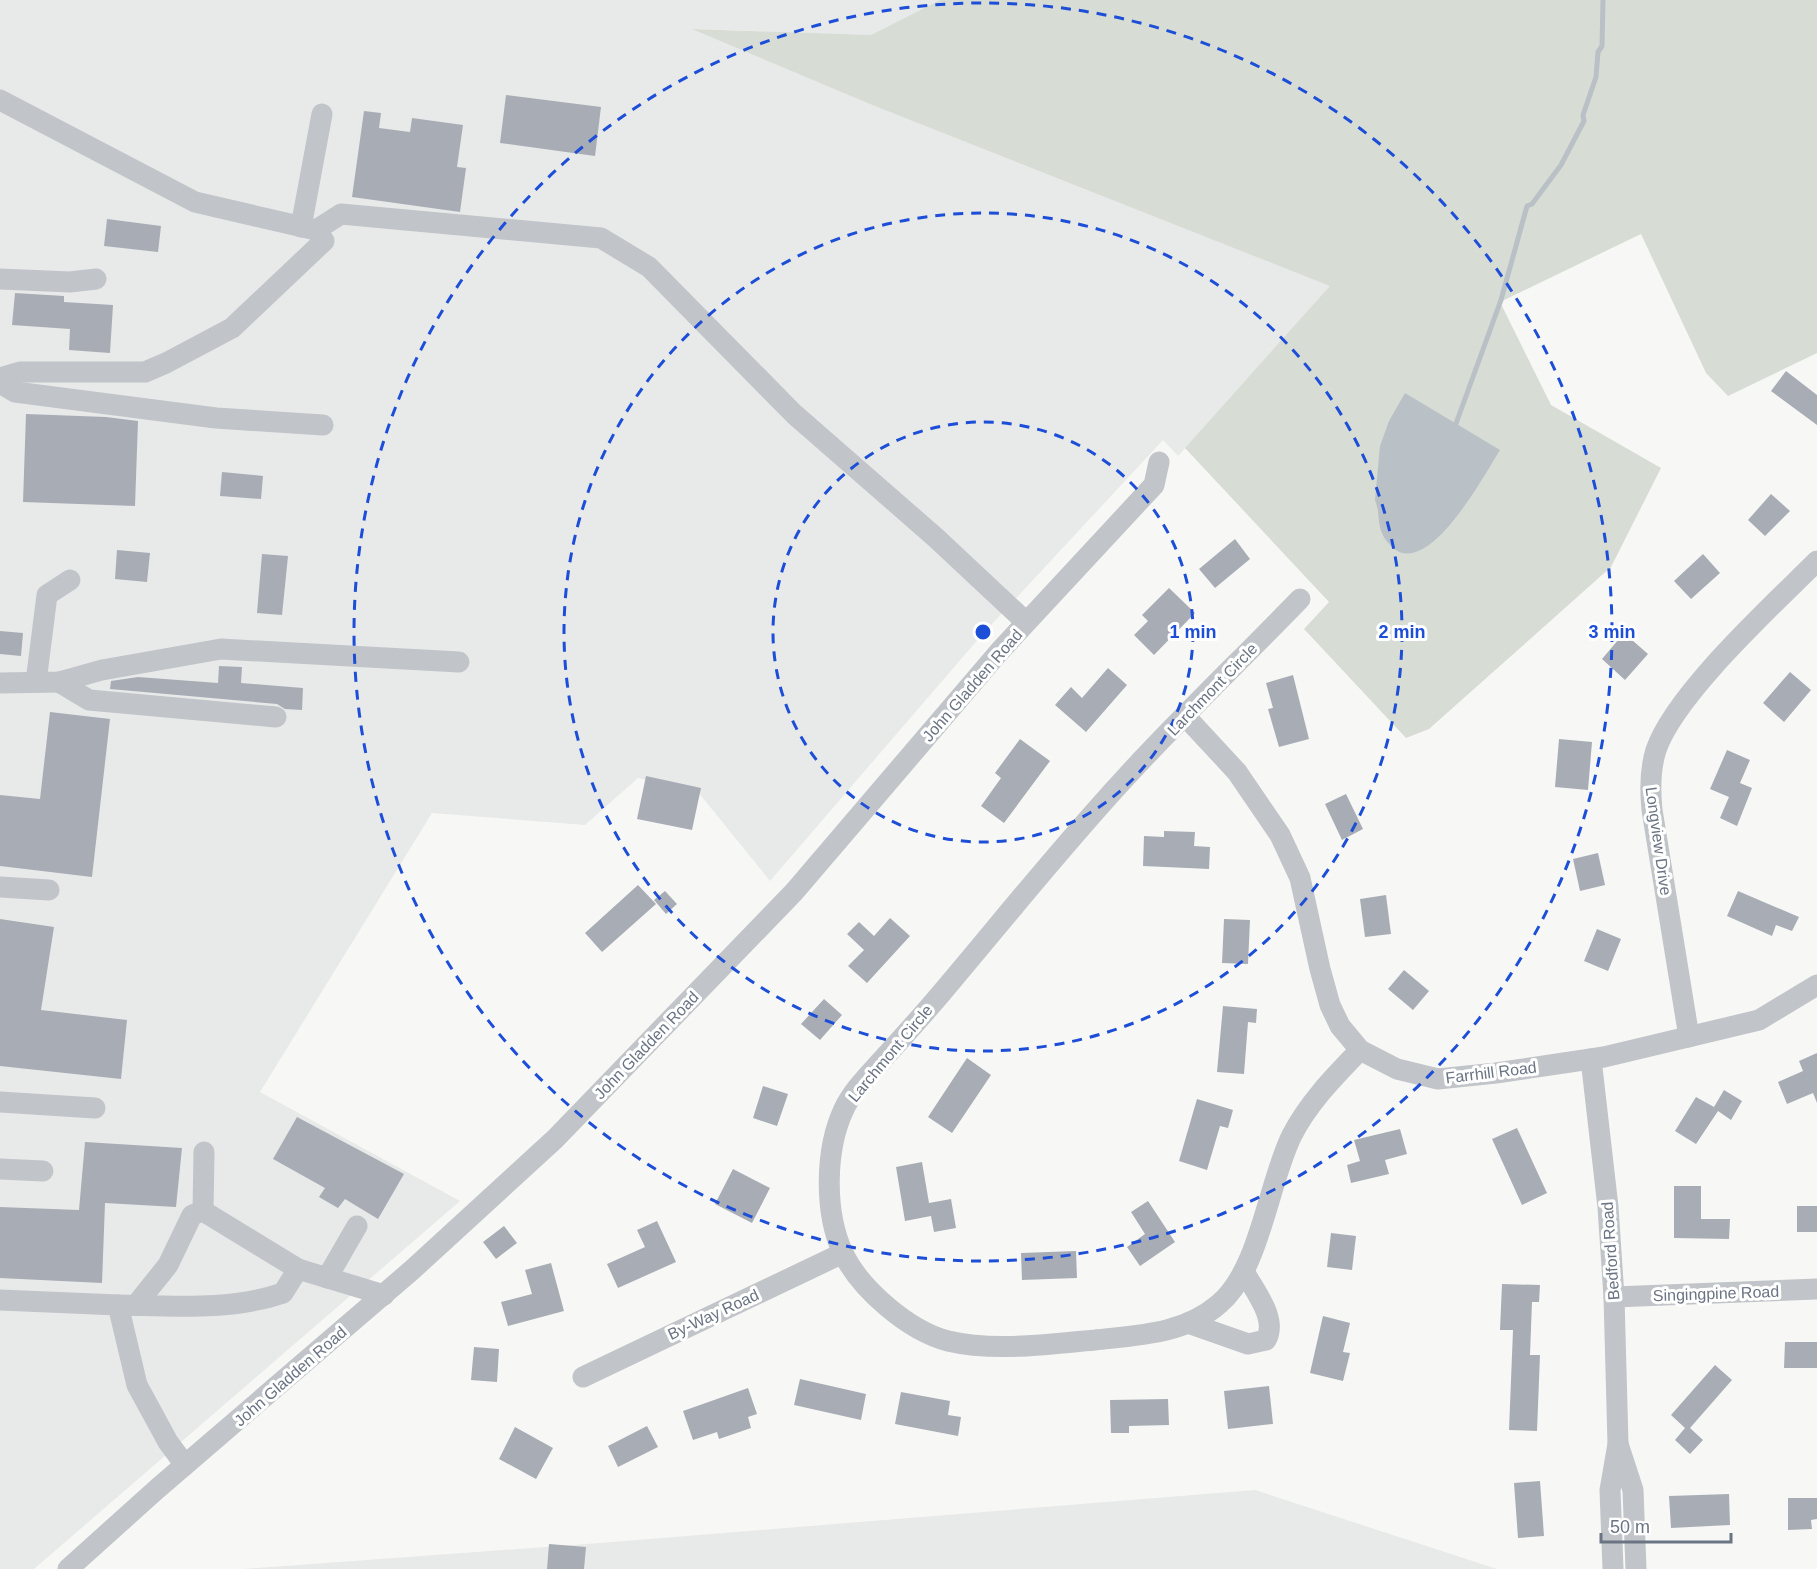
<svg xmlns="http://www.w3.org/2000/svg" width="1817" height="1569" viewBox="0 0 1817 1569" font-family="Helvetica,sans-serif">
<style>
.built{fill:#e8e9e9}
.green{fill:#d7dcd5}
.water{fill:#b9c1c7}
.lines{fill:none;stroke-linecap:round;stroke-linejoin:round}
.stream{stroke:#b9c1c7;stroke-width:5}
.building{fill:#a8adb5}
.minor{stroke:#c1c4c8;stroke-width:21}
.ring{fill:none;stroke:#1d4ed8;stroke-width:3;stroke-dasharray:10 8}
.labels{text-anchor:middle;stroke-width:6;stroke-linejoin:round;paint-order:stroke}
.street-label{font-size:16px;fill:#6a7483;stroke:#fff}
.centre{fill:#1d4ed8;stroke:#fff;stroke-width:3}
.ring-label{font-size:18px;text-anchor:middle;font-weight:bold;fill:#1d4ed8;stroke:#fff;stroke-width:6;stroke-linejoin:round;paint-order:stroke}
</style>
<rect width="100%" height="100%" fill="#f7f8f5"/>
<g class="built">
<path d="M0,0H940L871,35L694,29L1331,286L1178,456L1163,440L980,637L770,881L698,792L638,778L585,825L432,813L260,1092L460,1201L34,1569H0Z"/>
<path d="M1255,1490L1497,1569H243L600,1543Z"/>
</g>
<path class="green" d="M940,0H1817V353L1728,396L1706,373L1641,234L1500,302L1551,405L1661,468L1611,567L1429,729L1406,738L1304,629L1329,602L1185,448L1330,286L870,104L692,29L871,35Z"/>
<path class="water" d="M1405,393L1500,450C1486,472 1428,581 1392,547C1374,529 1382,518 1375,500L1380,446L1389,421Z"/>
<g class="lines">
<path class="stream" d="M1454,429L1501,300L1527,206L1532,204L1561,165L1584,121L1583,115L1596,77L1598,52L1602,46L1603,0"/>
</g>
<g class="building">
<path d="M506,95L601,107L595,156L500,143Z"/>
<path d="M364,111L381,113L379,128L410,132L412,118L463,125L457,167L466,168L460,212L352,197Z"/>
<path d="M107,219L161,226L158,252L104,246Z"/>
<path d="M15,293L64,296V302L113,305L110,353L69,350L70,329L12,325Z"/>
<path d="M1786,371L1817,395V425L1771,391Z"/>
<path d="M26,414L106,417L138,421L135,506L23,502Z"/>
<path d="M222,472L263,476L261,499L220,496Z"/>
<path d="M1771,494L1790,511L1765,536L1748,520Z"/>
<path d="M1235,539L1250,559L1215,588L1199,569Z"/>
<path d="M117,550L150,553L147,582L115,579Z"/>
<path d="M262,554L288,556L282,615L257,613Z"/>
<path d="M1703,554L1720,573L1691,599L1674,581Z"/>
<path d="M1169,588L1195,613L1154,655L1134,635L1148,621L1142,615Z"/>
<path d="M0,631L23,633L21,656L0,654Z"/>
<path d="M1624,633L1648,654L1625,680L1602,659Z"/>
<path d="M219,666L242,667L241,683L303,688L302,710L285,709L277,704L110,689L111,681L138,677L218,683Z"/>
<path d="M1108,668L1127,685L1086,732L1055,705L1071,687L1082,698Z"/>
<path d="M1790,672L1811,690L1784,722L1763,703Z"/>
<path d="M1293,675L1309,739L1279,747L1268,709L1273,708L1266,683Z"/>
<path d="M50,712L110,719L92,877L0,866V795L40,799Z"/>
<path d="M1020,739L1050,761L1004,823L981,806L1001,778L995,773Z"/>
<path d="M1559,739L1592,742L1588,790L1555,787Z"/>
<path d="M1727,750L1750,760L1740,783L1752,788L1737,826L1720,818L1729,797L1710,789Z"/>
<path d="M646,776L701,788L692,830L637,819Z"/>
<path d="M1346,794L1363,829L1342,840L1325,804Z"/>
<path d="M1164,831L1195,832L1194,846L1210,847L1209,869L1143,866L1144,836L1164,837Z"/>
<path d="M1598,853L1605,885L1580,891L1573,859Z"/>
<path d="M638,885L656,904L602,952L585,933Z"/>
<path d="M665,891L677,904L666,914L654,900Z"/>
<path d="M1738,891L1799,917L1792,931L1776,925L1772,936L1727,916Z"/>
<path d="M1386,895L1391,934L1365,937L1360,899Z"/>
<path d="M890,918L910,936L867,983L848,966L864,950L847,934L859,922L874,936Z"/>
<path d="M0,919L54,927L41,1010L127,1020L121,1079L0,1066Z"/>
<path d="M1224,919L1250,920L1248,964L1222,963Z"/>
<path d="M1597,929L1621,939L1608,971L1584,961Z"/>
<path d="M1404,970L1429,991L1413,1010L1388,989Z"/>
<path d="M824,999L842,1015L820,1040L801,1024Z"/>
<path d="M1223,1006L1257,1009L1256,1023L1248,1022L1244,1074L1217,1072Z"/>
<path d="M1817,1053V1103L1813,1093L1787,1104L1778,1082L1803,1071L1799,1061Z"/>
<path d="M967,1058L991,1075L952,1133L928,1117Z"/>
<path d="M763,1086L788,1094L777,1126L753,1118Z"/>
<path d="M1724,1090L1742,1101L1731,1120L1718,1111L1696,1144L1675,1131L1696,1097L1714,1107Z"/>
<path d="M1197,1099L1233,1110L1228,1128L1220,1126L1207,1170L1179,1161Z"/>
<path d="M297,1117L404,1174L378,1219L345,1199L338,1208L319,1197L325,1188L273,1159Z"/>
<path d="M1517,1128L1547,1193L1522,1205L1492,1139Z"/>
<path d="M1400,1129L1407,1154L1385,1160L1389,1174L1351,1183L1347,1165L1360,1161L1354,1140Z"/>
<path d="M85,1142L182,1148L176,1207L105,1203L102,1283L0,1278V1207L79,1210Z"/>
<path d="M922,1162L929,1203L951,1199L956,1228L934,1232L931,1216L905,1221L896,1167Z"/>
<path d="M733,1169L770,1188L752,1223L715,1204Z"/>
<path d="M1674,1186H1701V1219H1730L1729,1239L1674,1238Z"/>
<path d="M1148,1201L1175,1242L1140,1266L1127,1247L1145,1234L1131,1212Z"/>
<rect x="1797" y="1206" width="20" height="26"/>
<path d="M657,1221L676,1262L618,1288L607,1264L645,1247L637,1230Z"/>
<path d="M504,1226L517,1243L496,1259L483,1242Z"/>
<path d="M1331,1233L1356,1236L1352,1270L1327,1267Z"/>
<path d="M1076,1251L1077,1278L1022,1280L1021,1253Z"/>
<path d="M551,1263L564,1311L508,1326L501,1302L532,1294L525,1270Z"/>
<path d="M1502,1284L1540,1285L1539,1302H1532L1530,1355H1540L1537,1431L1509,1430L1513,1330H1500Z"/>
<path d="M1323,1316L1350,1323L1343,1352L1350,1353L1343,1381L1310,1373Z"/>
<path d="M1785,1342H1817V1368H1784Z"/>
<path d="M474,1347L499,1349L497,1382L471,1380Z"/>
<path d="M1715,1365L1732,1380L1690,1428L1703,1440L1690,1454L1675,1440L1685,1428L1671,1415Z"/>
<path d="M800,1379L866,1394L861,1420L794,1405Z"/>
<path d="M1269,1386L1273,1424L1228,1429L1224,1391Z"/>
<path d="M748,1388L757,1414L748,1417L751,1428L719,1439L717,1432L693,1440L683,1411Z"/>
<path d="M901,1392L950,1401L948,1415L961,1417L958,1436L895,1424Z"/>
<path d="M1168,1399L1169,1425L1129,1426V1433H1111L1110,1400Z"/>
<path d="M647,1426L658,1447L618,1467L608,1446Z"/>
<path d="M515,1427L553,1448L536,1479L499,1459Z"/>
<path d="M1540,1481L1544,1536L1518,1538L1514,1483Z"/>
<path d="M1729,1494L1730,1525L1671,1528L1669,1496Z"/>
<path d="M1788,1498H1817V1519L1811,1520L1812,1529L1788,1530Z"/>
<path d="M549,1544L586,1547L584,1569H547Z"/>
</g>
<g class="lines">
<g class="minor">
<path d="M0,100L195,202L316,230L324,241L232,328L166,363L145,372H20L0,378"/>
<path d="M301,227L322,114"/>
<path d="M316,230L341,214L601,238L649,267L794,414L935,537L1026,622"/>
<path d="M0,279L70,282L96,279"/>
<path d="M0,383L15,392L216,418L323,425"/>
<path d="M1300,599C1242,659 1182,716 1126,777C1063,845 1004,919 944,990C924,1014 903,1037 882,1060C869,1075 853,1090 844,1109C825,1149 824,1212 843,1253C860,1289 909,1331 948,1341C995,1352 1047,1344 1095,1340C1140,1335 1184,1334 1219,1304C1260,1270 1268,1183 1292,1135C1309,1102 1335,1076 1360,1050"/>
<path d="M36,682L47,595L70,580"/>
<path d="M59,682L89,700L276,717"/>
<path d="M0,683L59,682L102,670L221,649L459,662"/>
<path d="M1186,717L1237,772L1280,835L1300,878L1320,969L1330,1005L1340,1026L1360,1050L1397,1069L1438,1079L1496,1073L1604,1057L1759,1020L1817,985"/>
<path d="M0,887L49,890"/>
<path d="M1689,1037L1652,810C1650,790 1650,769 1656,750C1675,694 1773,605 1817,561"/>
<path d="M1591,1059L1608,1207L1614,1297L1618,1444"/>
<path d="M0,1102L95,1108"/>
<path d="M0,1169L43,1171"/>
<path d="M203,1211L204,1152"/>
<path d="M298,1269L384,1295"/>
<path d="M327,1278L357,1226"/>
<path d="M1614,1297L1817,1289"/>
<path d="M0,1300L118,1305L137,1385L168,1442L185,1465"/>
<path d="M118,1305C173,1306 231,1311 283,1293L298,1269L203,1211L192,1215L168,1265L136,1305"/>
<path d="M1191,1324L1248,1344L1266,1340C1278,1319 1255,1292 1245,1273"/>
<path d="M583,1377L843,1253"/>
<path d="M68,1569L157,1489L412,1270L555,1139L794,892L999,652L1154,485L1159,462"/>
<path d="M1613,1569L1610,1490L1618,1444L1633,1490L1636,1569"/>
</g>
</g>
<g class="ring">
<circle cx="983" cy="632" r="210"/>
<circle cx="983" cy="632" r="419"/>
<circle cx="983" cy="632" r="629"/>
</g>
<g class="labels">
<g class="street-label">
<text transform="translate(972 685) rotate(-49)" y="6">John Gladden Road</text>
<text transform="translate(1212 689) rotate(-46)" y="6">Larchmont Circle</text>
<text transform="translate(1659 841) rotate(82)" y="6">Longview Drive</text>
<text transform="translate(646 1045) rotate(-46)" y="6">John Gladden Road</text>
<text transform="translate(890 1053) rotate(-50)" y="6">Larchmont Circle</text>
<text transform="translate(1491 1072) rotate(-7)" y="6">Farrhill Road</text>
<text transform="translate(1610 1251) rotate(-94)" y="6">Bedford Road</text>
<text transform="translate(1716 1293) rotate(-2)" y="6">Singingpine Road</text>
<text transform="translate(713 1314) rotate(-25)" y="6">By-Way Road</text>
<text transform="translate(290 1376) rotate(-41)" y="6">John Gladden Road</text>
</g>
</g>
<circle cx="983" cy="632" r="9" class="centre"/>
<g class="ring-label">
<text x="1193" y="638">1 min</text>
<text x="1402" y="638">2 min</text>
<text x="1612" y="638">3 min</text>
</g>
<path d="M1601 1533v9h130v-9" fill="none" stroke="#6a7483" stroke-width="3"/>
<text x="1610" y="1533" font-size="18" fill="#6a7483" stroke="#ffffff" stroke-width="4.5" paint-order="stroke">50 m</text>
</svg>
